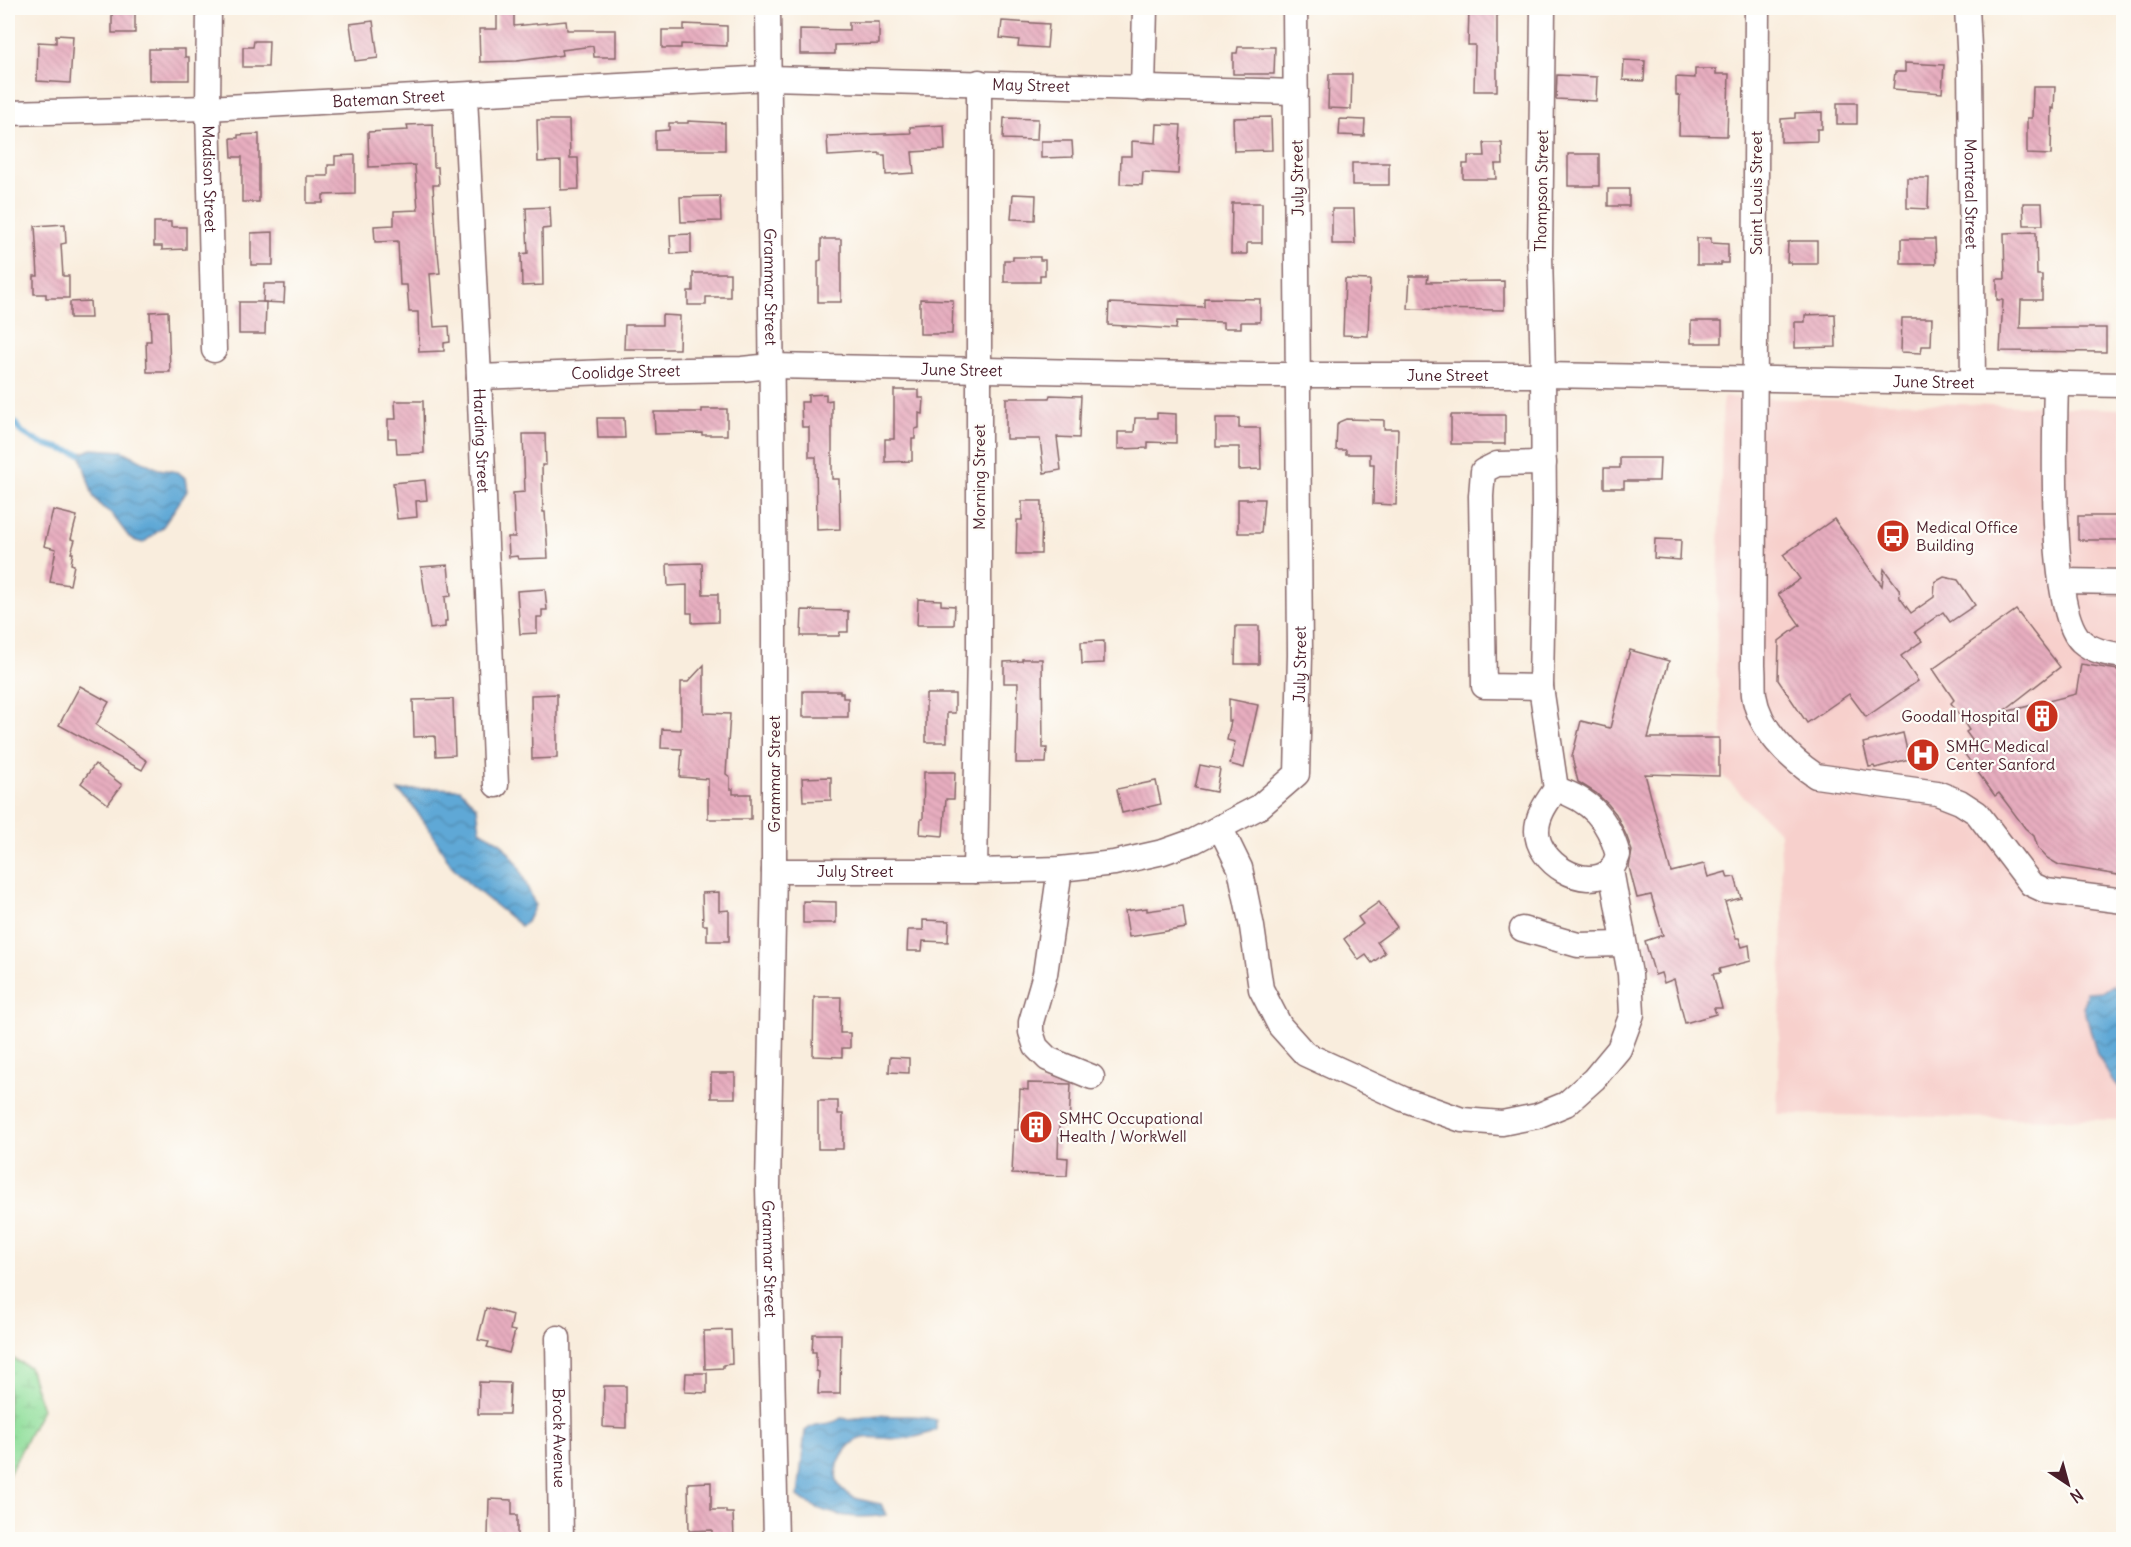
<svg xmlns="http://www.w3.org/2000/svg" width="2131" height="1547" viewBox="0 0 2131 1547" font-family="Delius,sans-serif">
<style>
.built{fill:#f7d0cc}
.wetland{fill:url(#wetland-marsh);stroke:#6e7f64;stroke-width:1.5}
.water{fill:url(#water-waves);stroke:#546480;stroke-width:1.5}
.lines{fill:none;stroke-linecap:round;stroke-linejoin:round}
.stream{stroke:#5ea8d6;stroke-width:6}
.building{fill:url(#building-back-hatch)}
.minor-casing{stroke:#876769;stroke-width:27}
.minor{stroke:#fff;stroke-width:24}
.labels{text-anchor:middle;stroke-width:4.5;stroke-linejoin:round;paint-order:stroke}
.street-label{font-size:16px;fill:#4a1f2b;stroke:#fdfcf7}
.poi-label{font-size:16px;fill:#4a1f2b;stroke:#fdfcf7;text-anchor:start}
</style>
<defs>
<pattern id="wetland-marsh" width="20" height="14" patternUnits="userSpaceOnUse" patternTransform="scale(1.5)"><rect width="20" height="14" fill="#92df9c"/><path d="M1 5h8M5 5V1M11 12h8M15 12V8" fill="none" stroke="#7fbf87"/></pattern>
<pattern id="water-waves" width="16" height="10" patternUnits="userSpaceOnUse" patternTransform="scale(1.5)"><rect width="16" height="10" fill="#5ea8d6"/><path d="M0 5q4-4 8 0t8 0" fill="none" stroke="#5088ae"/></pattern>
<pattern id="building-back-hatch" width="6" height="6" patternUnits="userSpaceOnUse" patternTransform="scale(1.5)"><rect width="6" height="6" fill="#e7adbf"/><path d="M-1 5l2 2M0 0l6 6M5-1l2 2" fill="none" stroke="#c894a4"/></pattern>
</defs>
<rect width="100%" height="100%" fill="#fdfcf7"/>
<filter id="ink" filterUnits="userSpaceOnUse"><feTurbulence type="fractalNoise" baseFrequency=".0167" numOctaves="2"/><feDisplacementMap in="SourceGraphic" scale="12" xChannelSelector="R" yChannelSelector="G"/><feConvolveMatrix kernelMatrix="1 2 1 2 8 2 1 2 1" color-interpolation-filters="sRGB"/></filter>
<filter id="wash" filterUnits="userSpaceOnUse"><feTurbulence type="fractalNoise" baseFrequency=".008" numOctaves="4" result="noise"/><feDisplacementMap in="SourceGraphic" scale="24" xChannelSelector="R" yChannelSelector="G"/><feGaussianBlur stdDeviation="1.35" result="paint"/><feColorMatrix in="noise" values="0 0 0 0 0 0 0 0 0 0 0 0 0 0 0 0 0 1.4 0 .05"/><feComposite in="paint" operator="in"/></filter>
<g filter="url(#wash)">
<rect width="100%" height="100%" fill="#f9eddd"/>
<path class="built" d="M1723,397L2123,409V1120L1777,1114L1783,919L1780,833L1723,776V733L1716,665Z"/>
<path class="wetland" d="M8,1356L29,1367L42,1409L8,1476Z"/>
<g class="water">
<path d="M92,449L123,451L158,469L178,472L185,478L187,491L162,528L143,543L136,541L129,537L111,513L102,507L93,496L80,454Z"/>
<path d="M431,788L460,789L477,807L480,830L501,843L517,863L535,905L527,922L521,926L469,884L451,865L428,827L409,801L398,791Z"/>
<path d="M2113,985L2123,998V1090L2113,1082L2097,1054L2084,1007L2086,992L2104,991Z"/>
<path d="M879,1415C898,1418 917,1413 936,1420V1430C926,1435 912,1438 900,1439C886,1440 868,1434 855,1441C841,1450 829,1476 842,1489C851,1500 868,1501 881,1504L886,1515C854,1520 824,1517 798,1496L805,1431C817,1420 828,1428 841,1418L848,1419Z"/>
</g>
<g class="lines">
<path class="stream" d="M15,423L20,431L40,443L80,454"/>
</g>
<g id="blocks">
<g class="building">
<rect x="112" y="8" width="23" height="25"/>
<path d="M497,8H514V26L566,21L567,30H616V57H594L593,46L562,50L563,55L517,61L480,62L479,29H497Z"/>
<path d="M1469,8H1497V91H1474L1475,45H1468Z"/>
<path d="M373,21L378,58L355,61L350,24Z"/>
<path d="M1002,21L1049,24L1047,48L1018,46L1019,40L1000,38Z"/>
<path d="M849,22H879V44L835,45V54H800V29L849,30Z"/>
<path d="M684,24L727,26V46L681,44V48H662V30H684Z"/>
<path d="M56,35L73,36L70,83L37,81L38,42L56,43Z"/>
<path d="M254,41H269L268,67H243V47H253Z"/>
<path d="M1238,47H1275L1274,74H1233V53H1237Z"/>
<path d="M149,49H185V57H189V80H149Z"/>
<path d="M1624,60L1645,61L1644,81L1623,80Z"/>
<path d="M1905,63L1944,65L1942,93L1893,89L1895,72H1905Z"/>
<path d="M1695,69H1716V74H1729L1727,136L1679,135L1680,96L1676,95V77L1695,78Z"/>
<path d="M1329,74H1352L1351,109L1328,108Z"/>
<path d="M1557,75L1597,77L1596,101L1556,99Z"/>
<path d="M2033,87H2055L2054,109L2052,108L2051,155L2027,154V118H2032Z"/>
<rect x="1837" y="103" width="20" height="21"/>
<path d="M1822,112V129H1817V141L1781,142V119L1795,118V113Z"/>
<path d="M1271,117L1272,150L1234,151L1233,118Z"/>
<path d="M1004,118L1038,119L1037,140L1003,139Z"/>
<path d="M1340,119L1365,120L1364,136L1339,135Z"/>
<path d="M537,120H569L570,158H578L579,189L561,190V161L538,162Z"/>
<path d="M688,121L725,123V150H655V131L669,130V123H688Z"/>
<path d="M433,124L434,167H438L439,185H433L437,252H438L440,273L430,274L434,327L449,326L450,342L444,343V351L419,352L418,312H409L407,285H400L398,241L375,242L374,226L394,225V211L418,210L415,165L369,167L368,132L408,130L407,125Z"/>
<path d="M1157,124L1181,125L1178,174L1143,172L1142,185L1120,184L1121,156H1132V141L1156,143Z"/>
<path d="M944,125L945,150L912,152L914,173L886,175L885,155H880V153L828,156L827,136L911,133L910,127Z"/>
<path d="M259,134V202H242V157H232L231,138H238V135Z"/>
<path d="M1041,141H1072L1073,157L1041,158Z"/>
<path d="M1484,143H1502L1503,164H1495L1496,179H1463V164H1468V156H1485Z"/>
<rect x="1568" y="154" width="31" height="32"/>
<path d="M355,155V194L323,195V203H307V176H328V165H335V156Z"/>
<rect x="1352" y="163" width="37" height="22"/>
<path d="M1907,178H1929L1928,209L1907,208Z"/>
<rect x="1608" y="189" width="21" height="17"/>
<path d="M1013,194L1036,195L1035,220L1011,219Z"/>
<path d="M720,196L721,221L681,222L680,197Z"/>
<path d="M1232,203H1262V243H1247V254H1231Z"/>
<path d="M2023,203H2042L2043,225H2024Z"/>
<path d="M550,207L551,228L542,229L543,285L522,286L521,254L528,253L526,208Z"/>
<path d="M1332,209H1354L1355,244H1332Z"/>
<path d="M154,222H171V227H186V249L162,250V246H154Z"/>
<path d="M65,224L66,243L61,244L63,276H69V298H46V294H34V276H38L35,226Z"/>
<path d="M273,232V265H251V233Z"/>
<path d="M2036,232L2037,275H2042V300H2021L2020,328H2106V352L2000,351L2003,300H1997V279H2005L2004,233Z"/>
<path d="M691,234V253L671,254L670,235Z"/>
<path d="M1697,238H1711V243L1728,244V263H1721V265H1697Z"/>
<path d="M821,239H841V302H818V261L821,260Z"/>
<path d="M1901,239H1935L1936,264H1901Z"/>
<path d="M1792,241H1817V264H1791V262H1787L1788,242Z"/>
<path d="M1013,257H1040V260H1045V275H1040V282H1004V260H1013Z"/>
<path d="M693,273H730V297H706V305H688V291H693Z"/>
<path d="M1410,276H1428L1427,282L1504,281V310L1408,309Z"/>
<path d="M1345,279L1370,280L1368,336L1343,335Z"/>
<path d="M264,284H285L284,303L263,302Z"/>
<path d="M1204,298L1260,299V322H1241V328H1223V322L1177,321L1176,329L1108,325L1109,303L1204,307Z"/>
<path d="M920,299L953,300L952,334H920Z"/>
<path d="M90,301L91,318H70V302Z"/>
<path d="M239,302H266L265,334H239Z"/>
<path d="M168,311L170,372H147L146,341H151L150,312Z"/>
<path d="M1835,314L1836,347L1795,348V322H1805V315Z"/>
<path d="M662,315L680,316L679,349H624L625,325H662Z"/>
<path d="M1902,318H1932L1931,346H1922L1921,353L1901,352Z"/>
<rect x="1691" y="321" width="31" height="22"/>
<path d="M894,390H919V398H924L923,414L919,413V428L915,429V439H912V461L885,462V439H894Z"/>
<path d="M826,394V401L832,400V479H839L840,529L817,530L816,457H809V427H802L801,402H808V395Z"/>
<path d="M1050,395L1081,396L1079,438L1057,437L1061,470L1044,473L1040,439H1006V398H1049Z"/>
<path d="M395,401H423L424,453L397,454L396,438H388V419H396Z"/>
<path d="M702,409H727V435H702V433L655,434L654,412H702Z"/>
<path d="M1157,413L1176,414V443L1148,442V448L1118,449V432H1134L1135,418H1157Z"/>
<rect x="1451" y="415" width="54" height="29"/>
<path d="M597,418H624L625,438H598Z"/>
<path d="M1216,418H1239V428H1260L1261,469L1239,470V447H1216Z"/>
<path d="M1346,419L1384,420V429H1398L1396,505L1373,504L1374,464H1370V454H1346V450H1336L1337,425L1339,422Z"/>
<path d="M523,434H545L546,465H542L543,512H545L548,558L518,559L517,556L509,557L508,537H515L513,493L525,492Z"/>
<path d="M1620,458H1660L1659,481H1624V488H1604V468H1620Z"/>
<path d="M425,480L427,500L416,501L417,517L397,519L393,483Z"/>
<path d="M1238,499H1264L1261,533H1238Z"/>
<path d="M1022,501H1042L1041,554H1016L1017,520H1022Z"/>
<path d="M53,510L77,516L71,539L75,540L71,553H73L71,564L74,565L70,585L50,582L56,549L44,546Z"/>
<rect x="2078" y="516" width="46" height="24"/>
<path d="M1834,519L1882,586L1884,569L1899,589L1900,598L1911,613L1934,597L1935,582L1944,577L1958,580L1975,605L1950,622L1943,612L1915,632L1922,641L1901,656L1918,681L1866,717L1849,694L1807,723L1778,680L1779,641L1800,625L1778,594L1800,579L1783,555Z"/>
<path d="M1655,539L1681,540L1680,560L1654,558Z"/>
<path d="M702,563L703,594H718V622L692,623V613H687V585L668,586L667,564Z"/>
<path d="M448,565L451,596L445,597L447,621H445V627L430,629L421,567Z"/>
<path d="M545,589L547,610H542V617H537V633L520,634L517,591Z"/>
<path d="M918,599L941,600V605L955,606L954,625H917Z"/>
<path d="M802,610L848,611V632H840L839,636H801Z"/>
<path d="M2016,610L2060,667L2001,713L2076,694L2081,664L2118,670L2124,679V876L2059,865L2047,858L2038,848L2034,836L2025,828L1999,793L1995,796L1961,749L1972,740L1966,732L1969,730L1951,703L1954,700L1933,669Z"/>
<path d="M1236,626H1259V664H1235Z"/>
<path d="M1104,641V663L1082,664L1081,642Z"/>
<path d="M1630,650L1669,661L1648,738H1719V776L1645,774L1671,872L1704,864L1708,877L1726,872L1728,878L1735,877L1741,898L1725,902L1736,938H1739L1742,947L1749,945L1751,961L1719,969L1720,973L1713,974L1722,1008H1714L1716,1014L1685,1023L1674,979L1664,983L1661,973L1655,975L1645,941L1663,935L1651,895L1637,898L1629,867L1632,851L1627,837L1616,814L1608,804L1596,793L1578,782L1572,757L1581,721L1610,728Z"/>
<path d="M1022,659H1042L1043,748H1047L1046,763H1016L1018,683H1004V662L1022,661Z"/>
<path d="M704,665V713L730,714L726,774L730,777V789H733V794H751V819H708V779L680,777L682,749L661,748L662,729L681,730V682H688Z"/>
<path d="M80,686L109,702L96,725L147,761L142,770L59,725Z"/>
<path d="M803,691H840V693H843V698H848V717H803Z"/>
<path d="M557,694V758L532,759L531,695Z"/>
<path d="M926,694H955V713H947V742H926Z"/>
<path d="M453,699L455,755L436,756L435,736L414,737L413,700Z"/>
<path d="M1229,699L1258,705L1244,768L1230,764L1235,742L1227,740L1231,721H1229Z"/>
<path d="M1903,733L1909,759L1875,768L1874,766L1869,767L1863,743Z"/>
<path d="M95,764L122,785L108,804L81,783Z"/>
<path d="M1200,765L1220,769L1216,792L1195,788Z"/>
<path d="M924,772H955L954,799H946L943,836L920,834L921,819H923Z"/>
<path d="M831,777V800L803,801L802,778Z"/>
<path d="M1156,781L1161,804L1122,813L1117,789Z"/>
<path d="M719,892V911L729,910V941H707V925H703L702,893Z"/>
<path d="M803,901L836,902V923H803Z"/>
<path d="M1379,902L1397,927L1377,942L1385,953L1372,963L1366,955L1359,960L1344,939L1363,924L1358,917Z"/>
<path d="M1183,906L1186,928L1129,937L1125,911L1147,908V911Z"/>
<path d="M923,920L949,921L948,942L923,941L922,951H907L908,930H923Z"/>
<path d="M814,997H841L840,1033H850V1048H842V1057L813,1056Z"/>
<path d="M890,1057L909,1058V1073L889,1072Z"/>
<rect x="711" y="1073" width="24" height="25"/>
<path d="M1028,1083L1071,1084L1069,1125L1059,1124L1058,1157L1068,1158L1067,1176L1012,1174L1014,1130H1018L1020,1089L1028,1090Z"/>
<path d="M818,1101H838V1114H843V1149H818Z"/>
<path d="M486,1308L513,1315L510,1330L515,1331L509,1353L487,1347L489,1342L478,1340Z"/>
<path d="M731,1330L732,1364L723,1365V1368L705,1369L704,1331Z"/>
<path d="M813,1334H841L840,1394H818L819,1372L816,1371V1352H812Z"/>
<path d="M686,1373H707V1393L685,1392Z"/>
<path d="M479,1382L510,1383L509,1414H478Z"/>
<path d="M604,1386H626V1428L603,1427Z"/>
<path d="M711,1482V1510H726V1513H733L734,1539H712V1530L689,1531L688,1483Z"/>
<path d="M489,1499L512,1500V1515H517V1537H488Z"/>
</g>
</g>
</g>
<g filter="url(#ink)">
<use href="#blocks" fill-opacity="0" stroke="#876769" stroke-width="1.5"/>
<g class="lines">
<defs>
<g id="minor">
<path id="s1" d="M209,8L208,108L214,350"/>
<path id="s2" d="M768,8L774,615V871L768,1187L776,1540"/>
<path d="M1543,8L1540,254L1543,375L1544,511L1541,687L1556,789C1591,800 1608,819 1618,855C1616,860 1614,867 1610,871C1584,892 1537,862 1537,831C1537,815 1547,802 1556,789"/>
<path d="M1757,8L1753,666C1754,676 1753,685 1754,695C1759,729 1789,758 1816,776L1937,793L1960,802L1977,813L2031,884L2046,891L2124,901"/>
<path id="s3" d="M1967,8L1970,66L1973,381"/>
<path d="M1143,89L1145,8"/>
<path id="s4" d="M465,96L479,377L496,785"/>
<path id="s5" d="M8,113L208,108L769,78L1296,92"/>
<path id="s6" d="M479,377L632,371L742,369L771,366L1248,375H1543L2124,385"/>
<path d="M2056,383C2055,432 2048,609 2081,641C2092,651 2109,654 2124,656"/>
<path d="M2061,581L2124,582"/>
<path d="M1541,687L1484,686L1481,496L1483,471L1497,464L1544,463"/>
<path d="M1220,827L1240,868L1252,927L1261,989L1280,1026L1305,1054L1403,1099L1462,1120L1502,1123L1537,1116L1566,1104L1594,1079L1619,1049L1632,1014L1630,974L1611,870"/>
<path d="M1060,869L1045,974L1031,1022V1032L1036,1047L1048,1059L1092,1077"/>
<path id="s7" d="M774,871H975L1060,869L1114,863L1163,852L1194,841L1259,807L1297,774L1300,655L1295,8"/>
<path d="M975,871L979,651V82"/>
<path d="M1522,929L1578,945L1624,944"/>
<path id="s8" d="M558,1338L561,1540"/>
</g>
</defs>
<use href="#minor" class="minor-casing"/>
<use href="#minor" class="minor"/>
</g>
</g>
<defs>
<symbol id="bus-disc" viewBox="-11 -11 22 22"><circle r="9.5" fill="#c8321e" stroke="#fdfcf7"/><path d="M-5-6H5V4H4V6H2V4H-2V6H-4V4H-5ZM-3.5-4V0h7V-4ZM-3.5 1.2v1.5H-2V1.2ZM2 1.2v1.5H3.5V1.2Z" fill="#fff"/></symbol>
<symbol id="building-disc" viewBox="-11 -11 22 22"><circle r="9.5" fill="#c8321e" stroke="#fdfcf7"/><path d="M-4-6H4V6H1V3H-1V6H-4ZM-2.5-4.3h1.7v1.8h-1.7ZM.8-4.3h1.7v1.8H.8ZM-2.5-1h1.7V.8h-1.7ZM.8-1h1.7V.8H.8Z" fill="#fff"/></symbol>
<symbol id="hospital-disc" viewBox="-11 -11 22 22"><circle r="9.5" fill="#c8321e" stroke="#fdfcf7"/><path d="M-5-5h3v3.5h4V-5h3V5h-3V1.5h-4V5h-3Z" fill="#fff"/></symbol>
</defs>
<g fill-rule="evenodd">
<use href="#bus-disc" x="1874" y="517" width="38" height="38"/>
<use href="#building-disc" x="2023" y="697" width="38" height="38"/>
<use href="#hospital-disc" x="1904" y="736" width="38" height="38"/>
<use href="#building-disc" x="1017" y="1108" width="38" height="38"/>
</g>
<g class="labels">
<g class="street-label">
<text dy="6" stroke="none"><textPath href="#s5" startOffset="1024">May Street</textPath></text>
<text dy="6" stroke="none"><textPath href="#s5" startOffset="381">Bateman Street</textPath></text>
<text transform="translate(1297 178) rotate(-91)" y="6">July Street</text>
<text dy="6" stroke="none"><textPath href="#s1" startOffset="171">Madison Street</textPath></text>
<text transform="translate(1541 191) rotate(-89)" y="6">Thompson Street</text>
<text transform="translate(1756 193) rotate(-90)" y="6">Saint Louis Street</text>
<text dy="6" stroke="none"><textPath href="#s3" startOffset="186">Montreal Street</textPath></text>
<text dy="6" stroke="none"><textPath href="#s2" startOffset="279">Grammar Street</textPath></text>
<text dy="6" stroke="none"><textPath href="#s6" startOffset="483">June Street</textPath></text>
<text dy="6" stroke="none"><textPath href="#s6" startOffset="147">Coolidge Street</textPath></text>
<text dy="6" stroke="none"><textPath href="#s6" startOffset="969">June Street</textPath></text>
<text dy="6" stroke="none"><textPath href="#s6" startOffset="1455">June Street</textPath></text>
<text dy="6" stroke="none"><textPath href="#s4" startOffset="345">Harding Street</textPath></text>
<text transform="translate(979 477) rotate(-90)" y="6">Morning Street</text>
<text dy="6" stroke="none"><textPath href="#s7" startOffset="657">July Street</textPath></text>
<text transform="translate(774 774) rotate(-90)" y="6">Grammar Street</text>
<text dy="6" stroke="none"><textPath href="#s7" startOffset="81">July Street</textPath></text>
<text dy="6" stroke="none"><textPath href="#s2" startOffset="1251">Grammar Street</textPath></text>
<text dy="6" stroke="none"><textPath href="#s8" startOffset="100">Brock Avenue</textPath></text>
</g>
<g class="poi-label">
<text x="1916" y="533">Medical Office<tspan x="1916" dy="18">Building</tspan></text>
<text x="2019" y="722" text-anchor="end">Goodall Hospital</text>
<text x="1946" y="752">SMHC Medical<tspan x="1946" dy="18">Center Sanford</tspan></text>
<text x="1059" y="1124">SMHC Occupational<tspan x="1059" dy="18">Health / WorkWell</tspan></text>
</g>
</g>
<rect width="2131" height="1547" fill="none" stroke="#fdfcf7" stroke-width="30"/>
<g transform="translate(2068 1484) rotate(144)" stroke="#fdfcf7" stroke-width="4.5" paint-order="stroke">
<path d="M0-4.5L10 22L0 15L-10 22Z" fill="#4a1f2b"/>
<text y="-9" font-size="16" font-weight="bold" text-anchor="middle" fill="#4a1f2b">N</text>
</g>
</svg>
